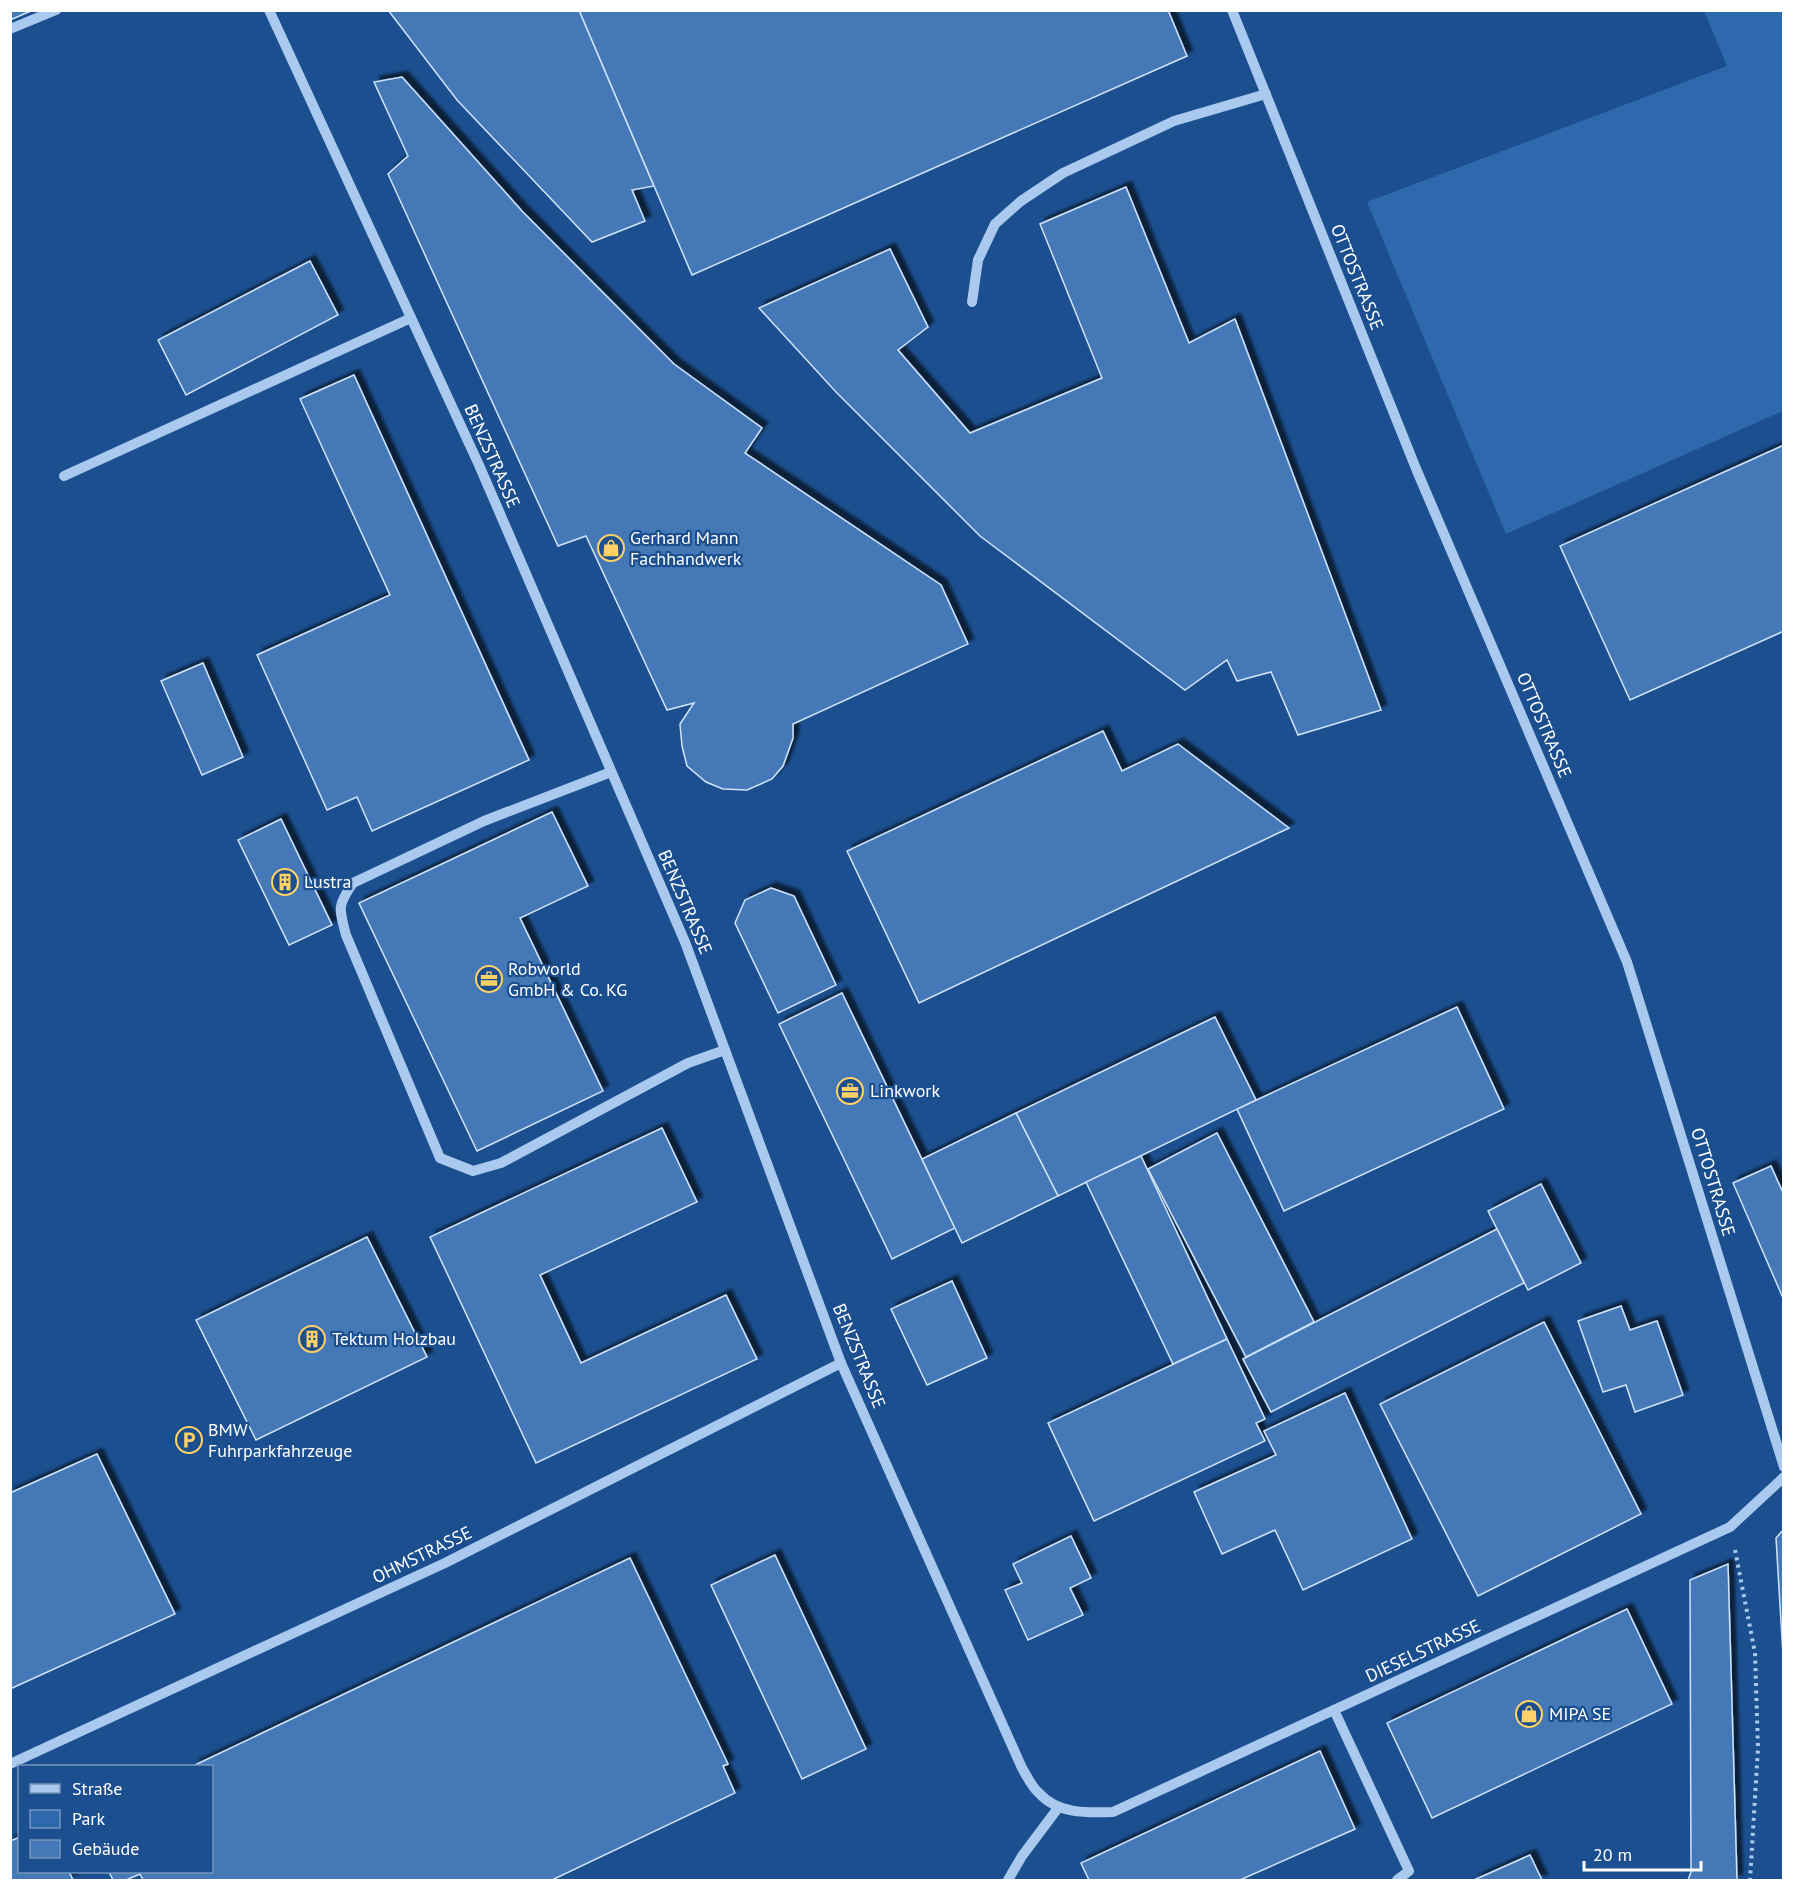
<svg xmlns="http://www.w3.org/2000/svg" width="1794" height="1891" viewBox="0 0 1794 1891" font-family="'PT Sans',sans-serif">
<style>
.green{fill:#2e69ad}
.building{fill:#4478b7;stroke:#cfe3fa;stroke-width:1.5;filter:url(#shadow)}
.lines{fill:none;stroke-linecap:round;stroke-linejoin:round}
.path{stroke:#a9c9ee;stroke-width:4;stroke-dasharray:3 4.5;stroke-linecap:butt}
.minor{stroke:#a9c9ee;stroke-width:10}
.labels{text-anchor:middle;stroke-width:4.5;stroke-linejoin:round;paint-order:stroke}
.street-label{font-size:18px;fill:#fff;stroke:#1b4f8f}
.poi-label{font-size:18px;fill:#fff;stroke:#1b4f8f;text-anchor:start}
</style>
<defs>
<filter id="shadow"><feDropShadow dx="5.5" dy="-5.5" stdDeviation="1.5" flood-color="#0009"/></filter>
</defs>
<rect width="100%" height="100%" fill="#1b4f8f"/>
<path class="green" d="M1704,11H1783V411L1506,534L1367,202L1727,66Z"/>
<g class="building">
<path d="M10,10H33L10,20Z"/>
<path d="M388,10H579L654,186L632,190L645,221L592,242L457,100Z"/>
<path d="M579,10H1168L1187,56L692,275Z"/>
<path d="M402,77L522,211L674,364L762,428L745,453L941,585L968,644L793,724V738L783,766L772,779L747,790L723,789L706,782L687,766L682,746L680,724L694,703L667,710L586,536L558,546L388,174L408,156L374,82Z"/>
<path d="M1126,187L1189,343L1235,319L1381,710L1298,735L1271,672L1237,681L1227,660L1185,690L980,536L836,392L759,308L890,249L928,327L898,350L970,433L1102,378L1040,224Z"/>
<path d="M310,261L338,315L186,395L158,340Z"/>
<path d="M354,375L529,760L372,831L357,797L327,810L257,655L390,595L300,399Z"/>
<path d="M1784,445V631L1630,700L1560,546Z"/>
<path d="M203,663L243,757L202,775L161,681Z"/>
<path d="M1103,731L1122,771L1178,744L1289,828L919,1003L847,851Z"/>
<path d="M552,812L588,886L520,918L603,1091L477,1151L359,903Z"/>
<path d="M281,819L332,925L289,945L238,840Z"/>
<path d="M771,888L794,896L836,985L778,1013L735,923L745,900Z"/>
<path d="M842,993L955,1228L892,1259L779,1024Z"/>
<path d="M1457,1007L1504,1109L1284,1211L1237,1109Z"/>
<path d="M1215,1017L1256,1100L1058,1196L1016,1113Z"/>
<path d="M1016,1113L1058,1196L962,1243L922,1159Z"/>
<path d="M662,1128L697,1202L540,1275L581,1363L726,1295L757,1359L536,1463L430,1237Z"/>
<path d="M1217,1133L1314,1322L1246,1357L1148,1169Z"/>
<path d="M1141,1156L1227,1339L1173,1364L1086,1182Z"/>
<path d="M1771,1166L1784,1195L1783,1298L1733,1183Z"/>
<path d="M1541,1184L1581,1263L1528,1290L1488,1211Z"/>
<path d="M1497,1229L1524,1283L1271,1412L1243,1359Z"/>
<path d="M367,1237L427,1357L256,1440L196,1320Z"/>
<path d="M952,1281L987,1358L927,1385L891,1309Z"/>
<path d="M1621,1306L1630,1330L1657,1321L1683,1395L1635,1412L1626,1385L1603,1392L1578,1321Z"/>
<path d="M1544,1322L1641,1514L1478,1596L1380,1404Z"/>
<path d="M1227,1339L1265,1419L1256,1423L1265,1441L1094,1521L1048,1423Z"/>
<path d="M1345,1393L1412,1539L1303,1590L1275,1530L1222,1554L1194,1492L1276,1455L1264,1431Z"/>
<path d="M97,1454L175,1614L10,1689V1493Z"/>
<path d="M1784,1529V1672L1776,1538Z"/>
<path d="M1071,1536L1091,1578L1070,1588L1083,1615L1028,1640L1005,1590L1022,1583L1013,1564Z"/>
<path d="M775,1555L866,1749L802,1779L711,1585Z"/>
<path d="M630,1558L728,1764L723,1766L735,1793L552,1880H143L140,1874L126,1880H113L109,1872H212V1766H193Z"/>
<path d="M1728,1564L1737,1880H1688L1691,1872L1690,1580Z"/>
<path d="M1627,1609L1672,1704L1432,1818L1387,1723Z"/>
<path d="M1320,1751L1355,1829L1240,1880H1089L1081,1863Z"/>
<path d="M20,1837V1872H69L73,1880H10V1841Z"/>
<path d="M1530,1855L1542,1880H1474Z"/>
</g>
<g class="lines">
<path class="path" d="M1735,1550L1755,1653L1758,1748L1750,1880"/>
<g class="minor">
<path d="M269,10L479,465L685,942L841,1363L1022,1768C1027,1776 1031,1786 1038,1792C1057,1814 1086,1813 1113,1812L1730,1527L1784,1477"/>
<path d="M1232,10L1417,471L1627,962L1784,1467"/>
<path d="M10,29L56,10"/>
<path d="M972,302L978,260L995,224L1021,201L1063,173L1174,121L1266,94"/>
<path d="M64,476L411,318"/>
<path d="M611,772L484,821L353,883C337,906 339,908 346,935L440,1158L473,1171L501,1163L688,1063L725,1050"/>
<path d="M1334,1710L1409,1871L1397,1880"/>
<path d="M10,1764L445,1563L841,1363"/>
<path d="M1008,1880L1022,1856L1058,1808"/>
</g>
</g>
<defs>
<symbol id="shop-ring" viewBox="-11 -11 22 22"><circle r="9.5" fill="#1b4f8f" stroke="#ffd166" stroke-width="1.5"/><path d="M-5-2.5h2.3a2.7 3.5 0 0 1 5.4 0H5L5.5 6h-11ZM-1.5-2.5h3a1.5 2.3 0 0 0-3 0Z" fill="#ffd166"/></symbol>
<symbol id="building-ring" viewBox="-11 -11 22 22"><circle r="9.5" fill="#1b4f8f" stroke="#ffd166" stroke-width="1.5"/><path d="M-4-6H4V6H1V3H-1V6H-4ZM-2.5-4.3h1.7v1.8h-1.7ZM.8-4.3h1.7v1.8H.8ZM-2.5-1h1.7V.8h-1.7ZM.8-1h1.7V.8H.8Z" fill="#ffd166"/></symbol>
<symbol id="office-ring" viewBox="-11 -11 22 22"><circle r="9.5" fill="#1b4f8f" stroke="#ffd166" stroke-width="1.5"/><path d="M-6-3h4V-5.5h4V-3h4V5H-6ZM-1-4.5V-3h2v-1.5ZM-6 0V1H6V0Z" fill="#ffd166"/></symbol>
<symbol id="parking-ring" viewBox="-11 -11 22 22"><circle r="9.5" fill="#1b4f8f" stroke="#ffd166" stroke-width="1.5"/><path d="M-3.5-5.5H1a3.5 3.5 0 0 1 0 7H-1V5.5H-3.5ZM-1-3.4V-.6H.8a1.4 1.4 0 0 0 0-2.8Z" fill="#ffd166"/></symbol>
</defs>
<g fill-rule="evenodd">
<use href="#shop-ring" x="596" y="533" width="30" height="30"/>
<use href="#building-ring" x="270" y="867" width="30" height="30"/>
<use href="#office-ring" x="474" y="964" width="30" height="30"/>
<use href="#office-ring" x="835" y="1076" width="30" height="30"/>
<use href="#building-ring" x="297" y="1324" width="30" height="30"/>
<use href="#parking-ring" x="174" y="1425" width="30" height="30"/>
<use href="#shop-ring" x="1514" y="1699" width="30" height="30"/>
</g>
<g class="labels">
<g class="street-label">
<text transform="translate(1357 277) rotate(68)" y="6">OTTOSTRASSE</text>
<text transform="translate(492 456) rotate(66)" y="6">BENZSTRASSE</text>
<text transform="translate(1544 725) rotate(67)" y="6">OTTOSTRASSE</text>
<text transform="translate(685 902) rotate(67)" y="6">BENZSTRASSE</text>
<text transform="translate(1713 1182) rotate(73)" y="6">OTTOSTRASSE</text>
<text transform="translate(859 1356) rotate(68)" y="6">BENZSTRASSE</text>
<text transform="translate(422 1555) rotate(-26)" y="6">OHMSTRASSE</text>
<text transform="translate(1423 1651) rotate(-25)" y="6">DIESELSTRASSE</text>
</g>
<g class="poi-label">
<text x="630" y="544">Gerhard Mann<tspan x="630" dy="21">Fachhandwerk</tspan></text>
<text x="304" y="888">Lustra</text>
<text x="508" y="975">Robworld<tspan x="508" dy="21">GmbH &amp; Co. KG</tspan></text>
<text x="870" y="1097">Linkwork</text>
<text x="332" y="1345">Tektum Holzbau</text>
<text x="208" y="1436">BMW<tspan x="208" dy="21">Fuhrparkfahrzeuge</tspan></text>
<text x="1549" y="1720">MIPA SE</text>
</g>
</g>
<rect width="1794" height="1891" fill="none" stroke="#ffffff" stroke-width="24"/>
<rect x="18" y="1765" width="195" height="108" fill="#1b4f8f" stroke="#7695bc" stroke-width="1.5"/>
<rect x="30" y="1784" width="30" height="9" fill="#a9c9ee" stroke="#7695bc" stroke-width="1.5"/>
<text x="72" y="1795" font-size="18" fill="#ffffff">Straße</text>
<rect x="30" y="1810" width="30" height="18" fill="#2e69ad" stroke="#7695bc" stroke-width="1.5"/>
<text x="72" y="1825" font-size="18" fill="#ffffff">Park</text>
<rect x="30" y="1840" width="30" height="18" fill="#4478b7" stroke="#7695bc" stroke-width="1.5"/>
<text x="72" y="1855" font-size="18" fill="#ffffff">Gebäude</text>
<path d="M1584 1861v9h117v-9" fill="none" stroke="#ffffff" stroke-width="3"/>
<text x="1593" y="1861" font-size="18" fill="#ffffff" stroke="#1b4f8f" stroke-width="4.5" paint-order="stroke">20 m</text>
</svg>
